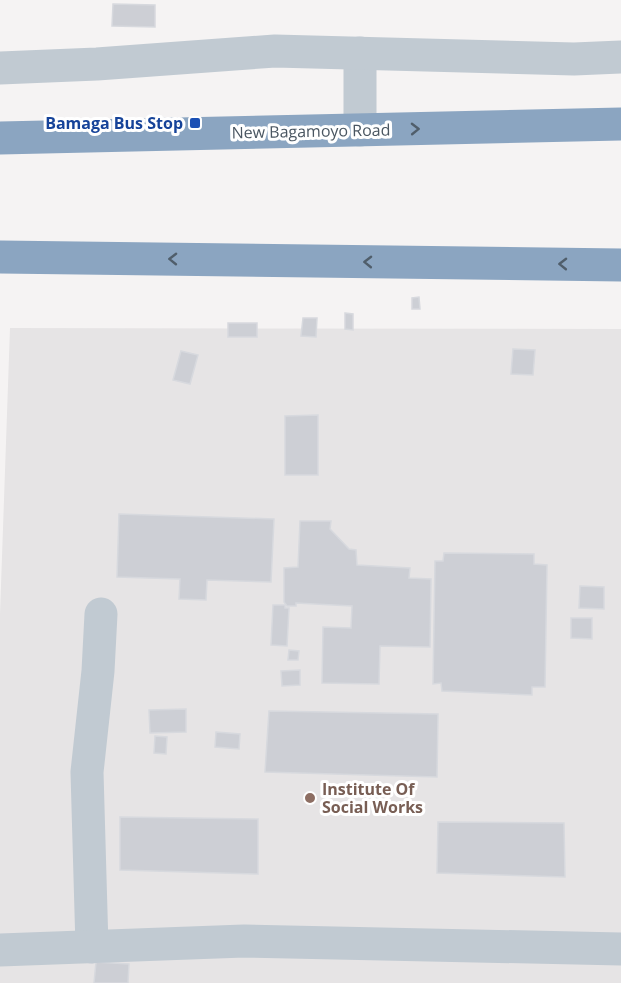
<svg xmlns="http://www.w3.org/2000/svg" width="621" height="983" viewBox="0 0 621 983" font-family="'Open Sans',sans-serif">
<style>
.education{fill:#e6e4e5}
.building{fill:#cdcfd5;stroke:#d7d9de;stroke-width:1.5}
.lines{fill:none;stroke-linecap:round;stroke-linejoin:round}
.minor{stroke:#c1cad2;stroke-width:33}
.highway{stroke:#8ba5c1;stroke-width:33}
.oneway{stroke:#505e6b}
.transit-dot{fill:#1a4fb4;stroke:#fff;stroke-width:2}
.education-dot{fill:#8d6e63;stroke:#fff;stroke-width:2}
.labels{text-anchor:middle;stroke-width:6;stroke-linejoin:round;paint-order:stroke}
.transit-label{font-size:16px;font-weight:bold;fill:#164399;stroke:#fff;text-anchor:end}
.street-label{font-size:16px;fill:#4a5661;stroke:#fff}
.education-label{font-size:16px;font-weight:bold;fill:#785e54;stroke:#fff;text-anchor:start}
</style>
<rect width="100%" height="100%" fill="#f5f3f3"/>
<path class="education" d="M10,328L621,329V983H0V614Z"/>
<g class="building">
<path d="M113,4L155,5V27L112,26Z"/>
<path d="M419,297L420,309H412V298Z"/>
<path d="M345,313L353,314V330L345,329Z"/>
<path d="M303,318H317L316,337L301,336Z"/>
<rect x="228" y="323" width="29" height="14"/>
<path d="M513,349L535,350L533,375L511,374Z"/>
<path d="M181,351L198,355L190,384L173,380Z"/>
<path d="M318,415V475H285V416Z"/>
<path d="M119,514L274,519L271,582L207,580L206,600L179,599L180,579L117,577Z"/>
<path d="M300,521H331L330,529L349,549L356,550L357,565L410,568L409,578L431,579L430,647L380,646L379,684L322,683L323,627L351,628L352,606L296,603V606H287L284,602V568L298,567Z"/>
<path d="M444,553L534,554V564L547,565L545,687H532V695L442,691L441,683L433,684L435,561H443Z"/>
<path d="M580,586L604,587V609L579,608Z"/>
<path d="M273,605H285V608H289L287,646L271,645Z"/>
<path d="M571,618H592V639L571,638Z"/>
<path d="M289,650L299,651L298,660H288Z"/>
<path d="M300,670V685L282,686L281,671Z"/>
<path d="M186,709V732L150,733L149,710Z"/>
<path d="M269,711L438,714L437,777L265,772Z"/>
<path d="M216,732L240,734L239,749L215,747Z"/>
<path d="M155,736L167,737L166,754L154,753Z"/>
<path d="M120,817L258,819V874L120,870Z"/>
<path d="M438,822L564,823L565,877L437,873Z"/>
<path d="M96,962L129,964L128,983H94Z"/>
</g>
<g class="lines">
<g class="minor">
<path d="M360,53V130"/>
<path d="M0,68L97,64L275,51L574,59L621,57"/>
<path d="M92,947L87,772L98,671L101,614"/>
<path d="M0,950L244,941L621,949"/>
</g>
<g class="highway">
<path d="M0,138L621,124"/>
<path d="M0,257L621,265"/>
</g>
</g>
<defs><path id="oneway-chevron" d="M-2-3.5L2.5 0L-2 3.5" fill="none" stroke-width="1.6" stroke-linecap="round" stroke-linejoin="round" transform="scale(1.5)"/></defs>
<g class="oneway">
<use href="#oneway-chevron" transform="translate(415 129) rotate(-1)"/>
<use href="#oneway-chevron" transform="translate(173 259) rotate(-179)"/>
<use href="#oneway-chevron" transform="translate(368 262) rotate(-179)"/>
<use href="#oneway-chevron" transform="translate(563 264) rotate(-179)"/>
</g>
<rect class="transit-dot" x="189" y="117" width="12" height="12" rx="3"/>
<circle class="education-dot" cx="310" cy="798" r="6"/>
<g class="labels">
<g class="transit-label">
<text x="183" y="129">Bamaga Bus Stop</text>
</g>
<g class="street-label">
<text transform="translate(311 131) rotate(-1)" y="6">New Bagamoyo Road</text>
</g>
<g class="education-label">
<text x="322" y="795">Institute Of<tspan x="322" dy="18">Social Works</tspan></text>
</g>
</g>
</svg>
